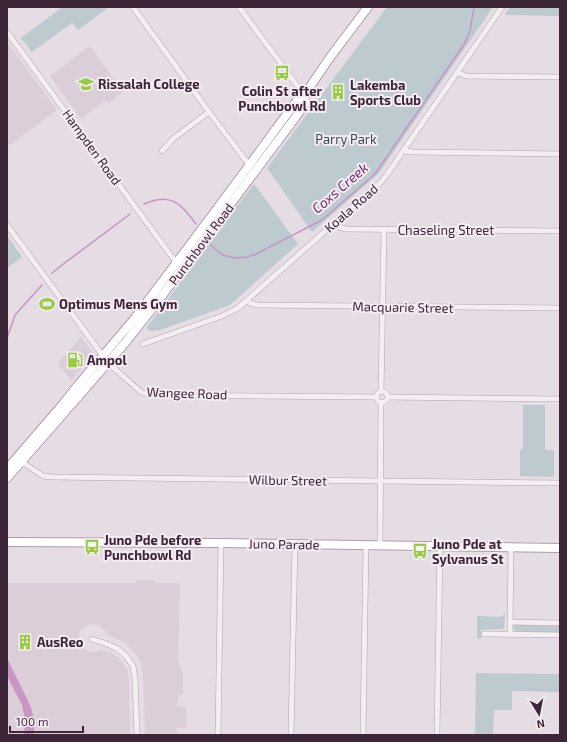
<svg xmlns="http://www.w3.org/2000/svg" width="567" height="742" viewBox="0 0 567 742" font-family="'Exo 2',sans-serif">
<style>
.built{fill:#dbced9}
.green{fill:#bdcad0}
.water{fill:#c696c4}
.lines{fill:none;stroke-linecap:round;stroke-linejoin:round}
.stream{stroke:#c696c4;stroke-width:1.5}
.minor-casing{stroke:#b3a5b0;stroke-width:6}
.primary-casing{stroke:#b19bae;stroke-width:10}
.minor{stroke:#f4eef3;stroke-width:5}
.primary{stroke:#fff;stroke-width:8}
.labels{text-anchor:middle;stroke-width:4;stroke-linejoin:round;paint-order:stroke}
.poi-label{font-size:13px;font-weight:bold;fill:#3c2638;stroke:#f4ebf3;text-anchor:start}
.park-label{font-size:13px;fill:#334b57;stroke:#f4ebf3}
.street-label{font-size:13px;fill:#3c2638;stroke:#f4ebf3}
.water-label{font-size:14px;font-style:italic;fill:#6f306a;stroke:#f4ebf3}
</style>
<rect width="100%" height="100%" fill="#e6dce4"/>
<g class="built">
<path d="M7,42L57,110L7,147Z"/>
<path d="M90,46L123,92L109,103L106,100L81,119L50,76Z"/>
<path d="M81,337L93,353L92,356L71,381L58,363Z"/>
<path d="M136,580H155L156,583H180L178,661L183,673V695H178L177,707H186V728H177V735H145L143,674L140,661L134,652L125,643L108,635L102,628L99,626L91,624L84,627L80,631L79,638L80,643L82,647L86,650L91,652L102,650L112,653L120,659L127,669L129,677L130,735H34V719L31,707L7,658V583H136Z"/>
<path d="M7,676L22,705L25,720L24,735H7Z"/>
</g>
<g class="green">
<path d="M61,7H109L78,30L72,23L32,52L21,38L61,8Z"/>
<path d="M387,7H493L379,173L312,232L267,168Z"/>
<path d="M510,7H560V15L559,16L505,15Z"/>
<path d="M253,185H255L298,244L230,305L160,330L152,331L147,329V327Z"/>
<path d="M7,236L22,257L7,268Z"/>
<path d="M523,405H545V450H554V477L520,476V450L523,449Z"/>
<path d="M505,613L504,629L481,630V639H477V616L500,617L503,616Z"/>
<path d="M516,624L560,625V633L516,631L513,629V627Z"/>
<path d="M476,673L560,674V692L512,691V710H494L493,735H475Z"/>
</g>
<path class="water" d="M7,658L31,707L34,719V735H24L25,720L22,705L7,676Z"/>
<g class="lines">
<g class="stream">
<path d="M144,204C171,192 180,203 196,224"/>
<path d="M210,244L215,249L223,255L235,258L247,257L254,255L322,220L375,174L465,43L470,31L474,7"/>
<path d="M52,273L62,265L130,214"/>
<path d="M7,338L15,315L42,285"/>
</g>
<defs>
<g id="minor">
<path d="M133,7L209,112L250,166"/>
<path d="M239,7L296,84L305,94"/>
<path d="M7,32L172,257L177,262"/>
<path d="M457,72L466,76L560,77"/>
<path d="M162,151L174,138L209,112"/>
<path d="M403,151L413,152L560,154"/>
<path d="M334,223L338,227L346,229L560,231"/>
<path d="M7,225L103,356L115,369L141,392L146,394L156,395L376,397"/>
<path d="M247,300L250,303L257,305L560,308"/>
<path d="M143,344L222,316L238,308L381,182L386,176L502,7"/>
<circle cx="382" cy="397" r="5.5"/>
<path d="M381,392L384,229"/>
<path d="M387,397L560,399"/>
<path d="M20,464H25L43,476L52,477L560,483"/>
<path d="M380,545L381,403"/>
<path d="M510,622L560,623"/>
<path d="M484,634L560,635"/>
<path d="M510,634L511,548"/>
<path d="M92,639L107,644L118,649L126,656L133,666L135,679L137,735"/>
<path d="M218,735L221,543"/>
<path d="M291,735L295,544"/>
<path d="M363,735L366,545"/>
<path d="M437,735L440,547"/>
</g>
<g id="primary">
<path d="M7,469L63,404L78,385L135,318L237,182L298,99L305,94L331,56L368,7"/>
<path d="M7,478L125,343L155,305L295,118L305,104V94"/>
<path d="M7,542L221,543L560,548"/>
</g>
</defs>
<use href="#minor" class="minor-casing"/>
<use href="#primary" class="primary-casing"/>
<use href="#minor" class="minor"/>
<use href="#primary" class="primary"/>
</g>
<defs>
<symbol id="bus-bare" viewBox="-9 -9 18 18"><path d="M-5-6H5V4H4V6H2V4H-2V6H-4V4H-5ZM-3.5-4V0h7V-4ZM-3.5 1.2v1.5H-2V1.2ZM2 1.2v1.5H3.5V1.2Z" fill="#97cc3f" stroke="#f4ebf3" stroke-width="2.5" paint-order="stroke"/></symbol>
<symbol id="university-bare" viewBox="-9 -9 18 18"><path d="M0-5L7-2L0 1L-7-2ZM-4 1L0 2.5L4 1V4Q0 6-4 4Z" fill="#97cc3f" stroke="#f4ebf3" stroke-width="2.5" paint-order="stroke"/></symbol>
<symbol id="building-bare" viewBox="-9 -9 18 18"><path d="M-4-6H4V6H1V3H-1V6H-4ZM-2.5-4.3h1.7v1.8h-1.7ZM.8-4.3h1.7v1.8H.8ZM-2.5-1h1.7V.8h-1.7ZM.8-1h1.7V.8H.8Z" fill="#97cc3f" stroke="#f4ebf3" stroke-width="2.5" paint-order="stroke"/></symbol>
<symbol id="stadium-bare" viewBox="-9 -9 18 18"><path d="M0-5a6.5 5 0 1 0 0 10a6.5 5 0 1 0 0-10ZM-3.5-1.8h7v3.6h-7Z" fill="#97cc3f" stroke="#f4ebf3" stroke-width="2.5" paint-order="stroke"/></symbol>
<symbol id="fuel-bare" viewBox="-9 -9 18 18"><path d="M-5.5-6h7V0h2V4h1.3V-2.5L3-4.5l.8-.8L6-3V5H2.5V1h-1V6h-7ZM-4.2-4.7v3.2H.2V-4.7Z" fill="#97cc3f" stroke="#f4ebf3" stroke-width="2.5" paint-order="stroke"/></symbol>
</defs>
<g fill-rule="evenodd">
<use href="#bus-bare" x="271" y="62" width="22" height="22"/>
<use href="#university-bare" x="75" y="73" width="22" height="22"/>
<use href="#building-bare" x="327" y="81" width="22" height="22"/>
<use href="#stadium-bare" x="36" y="293" width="22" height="22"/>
<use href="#fuel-bare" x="64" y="349" width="22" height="22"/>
<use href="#bus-bare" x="81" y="536" width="22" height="22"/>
<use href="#bus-bare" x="409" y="540" width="22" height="22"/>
<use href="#building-bare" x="14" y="631" width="22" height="22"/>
</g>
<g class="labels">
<g class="poi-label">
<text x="98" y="89">Rissalah College</text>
<text x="350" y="90">Lakemba<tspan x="350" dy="15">Sports Club</tspan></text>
<text x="282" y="96" text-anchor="middle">Colin St after<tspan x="282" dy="15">Punchbowl Rd</tspan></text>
<text x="59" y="309">Optimus Mens Gym</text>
<text x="87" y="365">Ampol</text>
<text x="104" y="545">Juno Pde before<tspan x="104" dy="15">Punchbowl Rd</tspan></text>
<text x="432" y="549">Juno Pde at<tspan x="432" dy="15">Sylvanus St</tspan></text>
<text x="37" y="647">AusReo</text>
</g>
<g class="park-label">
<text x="346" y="144">Parry Park</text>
</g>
<g class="street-label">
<text transform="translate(92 147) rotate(54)" y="5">Hampden Road</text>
<text transform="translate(351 208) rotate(-41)" y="5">Koala Road</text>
<text x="446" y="235">Chaseling Street</text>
<text transform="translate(201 244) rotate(-53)" y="5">Punchbowl Road</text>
<text transform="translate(403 307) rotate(1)" y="5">Macquarie Street</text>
<text transform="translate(187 393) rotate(2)" y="5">Wangee Road</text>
<text transform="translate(288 480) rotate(1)" y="5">Wilbur Street</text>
<text transform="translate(284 544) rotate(1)" y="5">Juno Parade</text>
</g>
<g class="water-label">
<text transform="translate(340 188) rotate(-41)" y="5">Coxs Creek</text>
</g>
</g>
<rect width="567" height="742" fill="none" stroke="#3c2638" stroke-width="16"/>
<g transform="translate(539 714) rotate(170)" stroke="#f4ebf3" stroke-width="3" paint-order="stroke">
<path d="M0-3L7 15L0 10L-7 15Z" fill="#3c2638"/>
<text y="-6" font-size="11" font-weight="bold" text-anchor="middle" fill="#3c2638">N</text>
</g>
<path d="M10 726v6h73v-6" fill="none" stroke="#3c2638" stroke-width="2"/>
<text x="16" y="726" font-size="12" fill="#3c2638" stroke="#f4ebf3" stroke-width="3" paint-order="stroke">100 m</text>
</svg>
